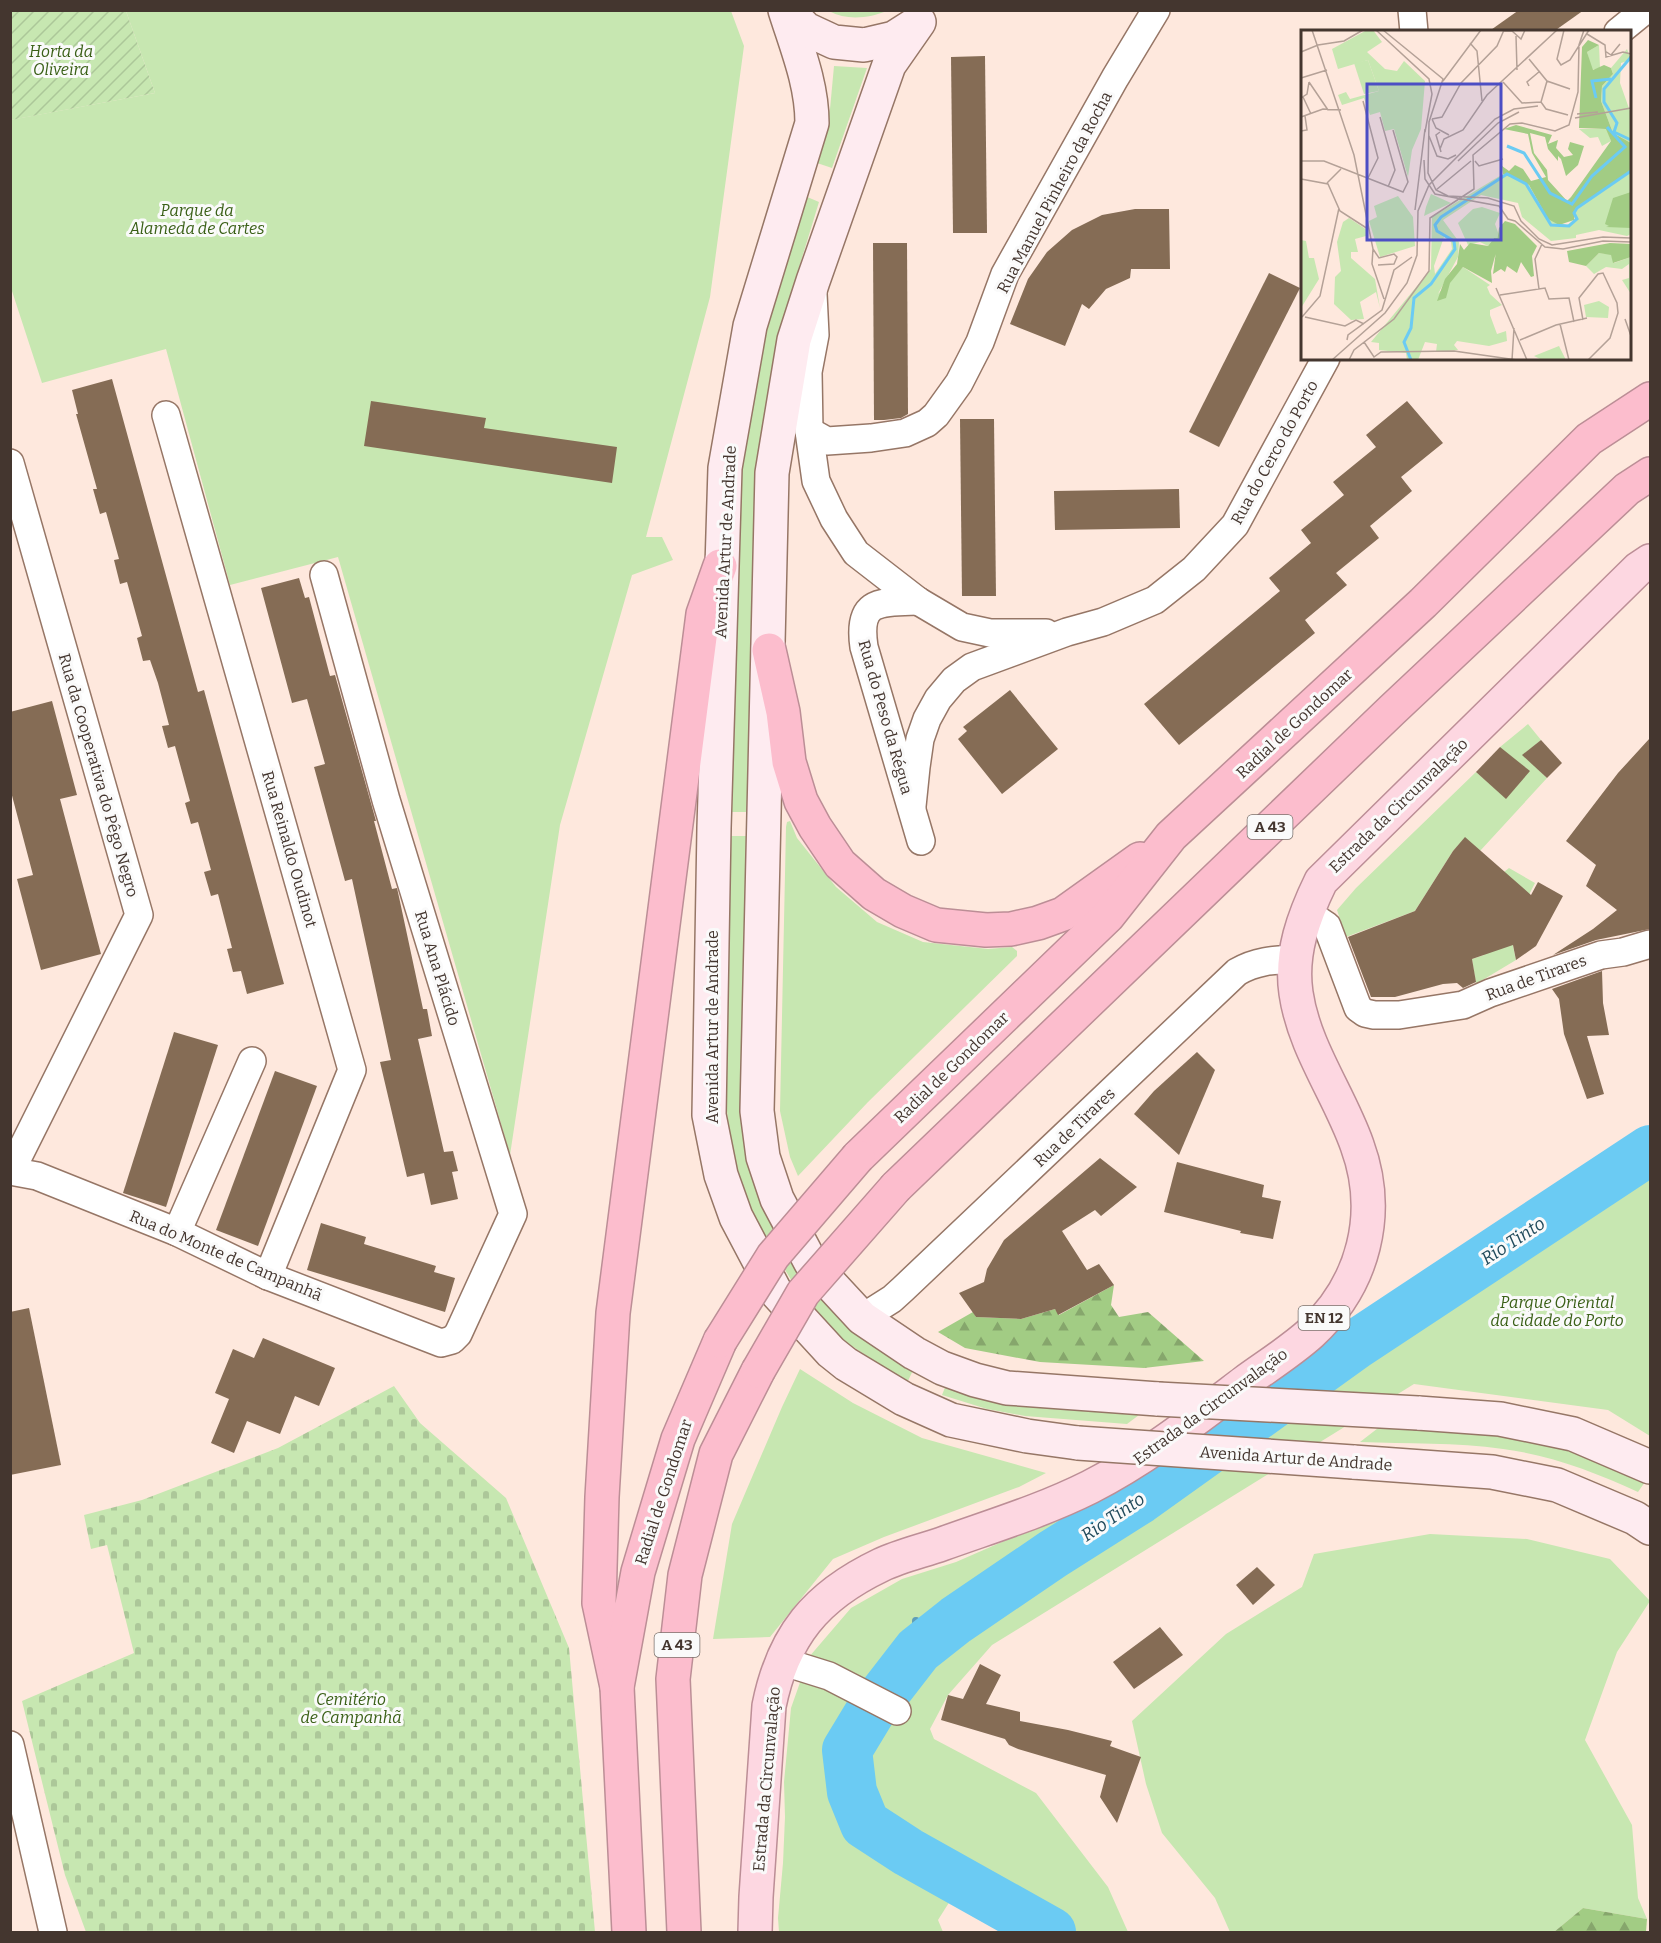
<svg xmlns="http://www.w3.org/2000/svg" width="1661" height="1943" viewBox="0 0 1661 1943" font-family="Bitter,serif">
<style>
.green{fill:#c7e7b1}
.forest{fill:url(#forest-firs)}
.cemetery{fill:url(#cemetery-stones)}
.garden{fill:url(#garden-furrows)}
.lines{fill:none;stroke-linecap:round;stroke-linejoin:round}
.stream{stroke:#5f9eb8;stroke-width:8}
.river{stroke:#6bcbf3;stroke-width:50}
.building{fill:#856c55}
.street-casing{stroke:#967666;stroke-width:30}
.secondary-casing{stroke:#967666;stroke-width:36}
.primary-casing{stroke:#bc8e96;stroke-width:36}
.highway-casing{stroke:#bc8e96;stroke-width:36}
.street{stroke:#fff;stroke-width:27}
.secondary{stroke:#feebf0;stroke-width:33}
.primary{stroke:#fdd7e1;stroke-width:33}
.highway{stroke:#fcbdcd;stroke-width:33}
.secondary-bridge-casing{stroke:#967666;stroke-width:36;stroke-linecap:butt}
.highway-bridge-casing{stroke:#bc8e96;stroke-width:36;stroke-linecap:butt}
.secondary-bridge{stroke:#feebf0;stroke-width:33}
.highway-bridge{stroke:#fcbdcd;stroke-width:33}
.labels{text-anchor:middle;stroke-width:6;stroke-linejoin:round;paint-order:stroke}
.shield{fill:#fafafa;stroke:#7b716c;stroke-width:1.5}
.shield-label{font-size:15px;font-weight:bold;fill:#44362f}
.park-label{font-size:16px;font-style:italic;fill:#3a6017;stroke:#fafafa}
.street-label{font-size:16px;fill:#44362f;stroke:#fafafa}
.water-label{font-size:18px;font-style:italic;fill:#204a5b;stroke:#fafafa}
.inset-river{fill:none;stroke:#6bcbf3;stroke-width:3}
.inset-road{fill:none;stroke:#b4a197;stroke-width:1.5}
.view{fill:#4c4ec4;fill-opacity:0.15;stroke:#4c4ec4;stroke-width:3}
.inset-edge{fill:none;stroke:#44362f;stroke-width:3}
</style>
<defs>
<pattern id="forest-firs" width="22" height="20" patternUnits="userSpaceOnUse" patternTransform="scale(1.5)"><rect width="22" height="20" fill="#a2cc84"/><path d="M5 1l3.5 6h-7zM16 11l3.5 6h-7z" fill="#86a66c"/></pattern>
<pattern id="cemetery-stones" width="16" height="16" patternUnits="userSpaceOnUse" patternTransform="scale(1.5)"><rect width="16" height="16" fill="#c7e7b1"/><path d="M2 7V4a2 2 0 0 1 4 0v3zM10 15v-3a2 2 0 0 1 4 0v3z" fill="#acc799"/></pattern>
<pattern id="garden-furrows" width="10" height="10" patternUnits="userSpaceOnUse" patternTransform="scale(1.5)"><rect width="10" height="10" fill="#c7e7b1"/><path d="M-1 1l2-2M0 10L10 0M9 11l2-2" fill="none" stroke="#acc799"/></pattern>
</defs>
<rect width="100%" height="100%" fill="#fee8dd"/>
<g class="green">
<path d="M126,11H731L744,46L710,297L646,537H662L673,560L632,575L560,825L510,1155L338,557L230,585L166,349L42,383L11,288L10,120L155,93Z"/>
<path d="M829,11H887C869,18 847,21 829,11Z"/>
<path d="M834,66L867,68L832,168L817,163L830,109Z"/>
<path d="M805,196L819,202L783,320L763,422L756,497L748,812H732L739,493L749,417L769,308Z"/>
<path d="M1528,724L1541,740L1523,755L1547,778L1480,851L1465,838L1453,851L1415,911L1346,937L1337,910L1356,888L1476,772L1506,798L1500,747Z"/>
<path d="M790,821L797,838L836,887L877,922L923,942L988,949L1012,947L1017,951V956L868,1102L798,1176L790,1157L780,1111L786,827L787,822Z"/>
<path d="M729,836H748L756,1178L916,1364L907,1383L849,1344L824,1324L796,1288L751,1213L731,1152L724,1080Z"/>
<path d="M1509,868L1535,883L1510,932L1516,960L1476,984L1472,959L1484,955L1504,872Z"/>
<path d="M1650,1140V1436L1608,1410L1414,1384L992,1645L948,1695L930,1729L934,1739L1036,1793L1108,1887L1128,1932H1002L966,1907L950,1901L938,1920L943,1932H779L778,1918L783,1863L785,1817L784,1782L791,1708L809,1657L851,1608L902,1579L956,1562L1036,1527L1328,1356Z"/>
<path d="M800,1369L853,1403L922,1438L1046,1473L1019,1487L884,1537L833,1559L770,1637L713,1639L732,1524L782,1407Z"/>
<path d="M948,1380L1151,1406L1127,1424L1025,1416L987,1409L942,1395Z"/>
<path d="M1382,1425L1489,1429L1548,1440L1647,1479L1638,1492C1595,1472 1550,1455 1503,1449C1456,1442 1407,1444 1360,1442Z"/>
<path d="M1430,1534L1527,1539L1610,1559L1650,1601L1617,1652L1585,1740L1632,1825L1638,1898L1647,1919L1583,1908L1554,1932H1230L1215,1898L1162,1833L1146,1784L1132,1721L1226,1634L1302,1587L1314,1554Z"/>
</g>
<g class="forest">
<path d="M1114,1285L1111,1305L1119,1317L1148,1312L1204,1361L1144,1368L1040,1362L965,1348L938,1332L973,1312L976,1317L1021,1319L1055,1309L1059,1315Z"/>
<path d="M1583,1908L1647,1919L1646,1932H1554Z"/>
</g>
<path class="cemetery" d="M394,1386L420,1423L506,1498L569,1648L595,1932H86L65,1875L22,1701L134,1653L107,1545L91,1549L84,1515L142,1500L278,1448Z"/>
<path class="garden" d="M11,10L126,11L155,93L11,120Z"/>
<g class="lines">
<path class="stream" d="M916,1621L918,1650"/>
<path class="river" d="M1051,1932L908,1852L865,1824L852,1792L847,1750L870,1712L918,1650L956,1620L1053,1554L1140,1499L1355,1345L1650,1150"/>
</g>
<g class="building">
<path d="M1519,10H1584L1553,32H1488Z"/>
<path d="M985,56L987,233H953L951,57Z"/>
<path d="M1135,209H1169L1170,269H1131L1130,278L1106,289L1089,309L1082,304L1065,346L1010,324L1028,279L1047,252L1072,230L1102,215Z"/>
<path d="M873,243H907L908,414L901,418L884,420H874Z"/>
<path d="M1269,273L1300,288L1219,447L1189,432Z"/>
<path d="M112,379L198,692L204,690L284,984L247,994L241,971L233,972L227,949L232,948L218,894L211,896L204,872L211,870L198,822L191,824L185,803L190,801L175,746L168,748L162,726L169,725L158,683L150,660L143,661L137,638L142,636L127,582L120,584L114,560L119,559L106,512L100,514L93,489H97L76,414H78L72,390Z"/>
<path d="M371,401L486,418L484,428L617,447L612,483L364,446Z"/>
<path d="M1407,401L1443,443L1401,477L1412,491L1370,526L1379,538L1336,573L1347,585L1305,620L1315,633L1179,745L1144,704L1280,591L1269,578L1311,543L1301,530L1344,495L1333,482L1376,447L1366,435Z"/>
<path d="M960,419H994L996,596H962Z"/>
<path d="M1179,489L1180,528L1055,530L1054,491Z"/>
<path d="M299,578L305,598L309,597L330,676L335,675L376,821H374L392,889L397,888L399,897L423,1009H427L432,1036L418,1039L444,1152L453,1151L458,1171L452,1172L458,1199L431,1205L424,1173L407,1177L380,1062L391,1060L352,879L345,881L314,767L325,764L307,699L292,703L261,588Z"/>
<path d="M1010,690L1058,749L1002,794L958,739L967,731L963,727Z"/>
<path d="M52,701L77,795L60,799L101,954L41,970L17,879L33,875L10,788V712Z"/>
<path d="M1650,738V929L1596,940L1553,955L1593,929L1617,910L1586,886L1596,865L1566,841L1618,773Z"/>
<path d="M1541,740L1562,763L1547,778L1522,755Z"/>
<path d="M1500,747L1530,771L1506,799L1476,772Z"/>
<path d="M1465,837L1531,895L1538,882L1563,896L1536,946L1516,960L1513,945L1472,959L1476,982L1463,988L1457,983L1443,984L1395,997H1371L1348,937L1415,911L1453,851Z"/>
<path d="M1602,971L1603,1003L1609,1035L1587,1036L1604,1094L1587,1099L1564,1034L1559,999L1552,989Z"/>
<path d="M174,1032L218,1045L166,1207L123,1193Z"/>
<path d="M1197,1052L1215,1070L1179,1155L1134,1114L1154,1091Z"/>
<path d="M275,1071L317,1086L258,1246L216,1230Z"/>
<path d="M1100,1158L1137,1187L1101,1216L1095,1210L1062,1231L1087,1270L1099,1264L1114,1285L1058,1315L1055,1309L1021,1319L976,1317L959,1293L984,1282L987,1269L1004,1240Z"/>
<path d="M1177,1162L1264,1185L1262,1197L1281,1201L1273,1239L1240,1233L1241,1231L1164,1212Z"/>
<path d="M321,1223L366,1237L364,1244L436,1266L434,1272L455,1278L445,1312L307,1270Z"/>
<path d="M29,1308L61,1465L10,1475V1312Z"/>
<path d="M263,1338L335,1368L319,1406L295,1396L280,1434L247,1421L234,1453L211,1443L229,1399L215,1393L233,1349L254,1358Z"/>
<path d="M1257,1567L1275,1585L1253,1605L1236,1585Z"/>
<path d="M1160,1627L1183,1655L1134,1689L1113,1662Z"/>
<path d="M980,1664L1001,1675L986,1704L1020,1712V1721L1068,1730L1112,1741L1110,1746L1141,1757L1117,1823L1100,1797L1106,1775L1018,1749L1009,1745L1005,1739L941,1720L948,1695L963,1699Z"/>
</g>
<g class="lines">
<defs>
<g id="street">
<path d="M1412,10L1414,32"/>
<path d="M1618,32L1645,10"/>
<path d="M813,294L815,335L808,372L809,431L816,481L834,519L856,553L918,601L962,627L990,633H1046"/>
<path d="M166,415L352,1070L268,1276"/>
<path d="M809,431L827,441L871,438L905,433L927,423L936,415L959,383L980,342L1005,274L1115,78L1156,10"/>
<path d="M10,463L139,915L11,1171"/>
<path d="M918,601C880,602 857,599 864,647L921,841"/>
<path d="M912,806L916,767L920,739L927,719L938,699L954,680L972,667L1067,632L1103,622L1155,600L1194,569L1235,525L1326,358"/>
<path d="M1306,912L1327,926L1358,1008L1365,1013L1374,1015H1399L1463,1005L1490,993L1601,955L1623,952L1650,944"/>
<path d="M10,1171L37,1176L177,1232L268,1276L441,1343L452,1340L458,1334L513,1214L386,800L324,575"/>
<path d="M177,1232L252,1061"/>
<path d="M862,1318L892,1299L903,1289L1237,972C1256,961 1273,960 1295,959"/>
<path d="M781,1661L829,1676L897,1711"/>
<path d="M10,1745L53,1932"/>
</g>
<g id="secondary">
<path d="M785,10C797,48 812,84 812,123L750,326L725,468L714,828L709,1115L721,1175L736,1217L775,1291L831,1352L846,1364L904,1399L951,1420L1027,1436L1078,1443"/>
<path d="M787,10L806,29L834,42L864,45L894,38L916,24"/>
<path d="M919,22L889,65L813,281L794,340L772,473L757,1111L763,1157L777,1199L811,1263L862,1318L914,1353L942,1368L975,1380L1007,1388L1158,1399"/>
<path d="M1418,1413L1500,1419L1573,1434L1650,1467"/>
<path d="M1353,1462L1492,1472L1557,1485L1635,1518L1650,1528"/>
</g>
<path id="primary" d="M755,1932L756,1897L769,1706C783,1636 816,1596 881,1565C900,1556 922,1551 942,1544C992,1526 1042,1511 1090,1487C1145,1459 1196,1419 1245,1382C1267,1366 1291,1351 1311,1333C1364,1284 1382,1213 1357,1145C1339,1094 1304,1048 1296,993C1290,953 1304,916 1321,881L1638,569L1650,561"/>
<g id="highway">
<path d="M769,650L783,712L789,762L801,801L815,827L840,864L874,894L903,911L936,925L986,930L1011,929L1038,923L1063,914L1140,859"/>
<path d="M858,1157L1108,916L1171,836L1423,603L1589,439L1650,399"/>
<path d="M896,1187L1392,710L1627,489L1650,474"/>
<path d="M617,1687L599,1603L602,1497L613,1313L703,614L720,566"/>
<path d="M629,1932L617,1687L638,1572L678,1439L720,1341"/>
<path d="M684,1932L673,1679L685,1575L716,1454L758,1371"/>
</g>
</defs>
<use href="#street" class="street-casing"/>
<use href="#secondary" class="secondary-casing"/>
<use href="#primary" class="primary-casing"/>
<use href="#highway" class="highway-casing"/>
<use href="#street" class="street"/>
<use href="#secondary" class="secondary"/>
<use href="#primary" class="primary"/>
<use href="#highway" class="highway"/>
<defs>
<g id="secondary-bridge">
<path d="M1158,1399L1418,1413"/>
<path d="M1078,1443L1353,1462"/>
</g>
<g id="highway-bridge">
<path d="M720,1341L773,1256L858,1157"/>
<path d="M758,1371L803,1293L896,1187"/>
</g>
</defs>
<use href="#secondary-bridge" class="secondary-bridge-casing"/>
<use href="#highway-bridge" class="highway-bridge-casing"/>
<use href="#secondary-bridge" class="secondary-bridge"/>
<use href="#highway-bridge" class="highway-bridge"/>
</g>
<g class="labels">
<g class="shield">
<rect x="1247.5" y="815" width="45" height="24" rx="4.5"/>
<rect x="1298.5" y="1306" width="51" height="24" rx="4.5"/>
<rect x="654.5" y="1633" width="45" height="24" rx="4.5"/>
</g>
<g class="shield-label">
<text x="1270" y="832">A 43</text>
<text x="1324" y="1323">EN 12</text>
<text x="677" y="1650">A 43</text>
</g>
<g class="park-label">
<text x="61" y="57">Horta da<tspan x="61" dy="18">Oliveira</tspan></text>
<text x="197" y="216">Parque da<tspan x="197" dy="18">Alameda de Cartes</tspan></text>
<text x="1557" y="1308">Parque Oriental<tspan x="1557" dy="18">da cidade do Porto</tspan></text>
<text x="351" y="1705">Cemitério<tspan x="351" dy="18">de Campanhã</tspan></text>
</g>
<g class="street-label">
<text transform="translate(1054 192) rotate(-62)" y="6">Rua Manuel Pinheiro da Rocha</text>
<text transform="translate(1274 452) rotate(-61)" y="6">Rua do Cerco do Porto</text>
<text transform="translate(725 542) rotate(-87)" y="6">Avenida Artur de Andrade</text>
<text transform="translate(886 717) rotate(74)" y="6">Rua do Peso da Régua</text>
<text transform="translate(1294 723) rotate(-43)" y="6">Radial de Gondomar</text>
<text transform="translate(99 775) rotate(74)" y="6">Rua da Cooperativa do Pêgo Negro</text>
<text transform="translate(1398 805) rotate(-44)" y="6">Estrada da Circunvalação</text>
<text transform="translate(290 849) rotate(74)" y="6">Rua Reinaldo Oudinot</text>
<text transform="translate(438 968) rotate(73)" y="6">Rua Ana Plácido</text>
<text transform="translate(1536 977) rotate(-20)" y="6">Rua de Tirares</text>
<text transform="translate(712 1027) rotate(-90)" y="6">Avenida Artur de Andrade</text>
<text transform="translate(951 1067) rotate(-44)" y="6">Radial de Gondomar</text>
<text transform="translate(1074 1127) rotate(-44)" y="6">Rua de Tirares</text>
<text transform="translate(226 1255) rotate(23)" y="6">Rua do Monte de Campanhã</text>
<text transform="translate(1210 1406) rotate(-36)" y="6">Estrada da Circunvalação</text>
<text transform="translate(1296 1458) rotate(4)" y="6">Avenida Artur de Andrade</text>
<text transform="translate(663 1492) rotate(-72)" y="6">Radial de Gondomar</text>
<text transform="translate(766 1779) rotate(-85)" y="6">Estrada da Circunvalação</text>
</g>
<g class="water-label">
<text transform="translate(1513 1241) rotate(-33)" y="6">Rio Tinto</text>
<text transform="translate(1113 1517) rotate(-34)" y="6">Rio Tinto</text>
</g>
</g>
<g transform="translate(1301 30)">
<rect width="330" height="330" fill="#fee8dd"/>
<path d="M66,0H72L81,12L66,22L84,39L96,41L103,31L124,51L120,99L111,120L107,147L93,99L84,101L79,82L69,85L63,68L41,75L37,65L45,62L49,69L78,61L67,30L37,39L31,19ZM298,15L299,38L291,40L286,22ZM326,19L330,30L320,33L319,53L330,84V113L312,103L300,71L301,56L312,44L310,38ZM278,99H306L310,111L301,116L297,107L289,108ZM330,140V204L326,206L298,200L275,205V208L250,211L221,187L217,173L180,165L142,190L158,212L157,227L137,264L162,237L189,255L186,257L189,264L201,275L189,280V285L196,304L205,301L206,311L188,316L156,311L153,315L157,320L135,322L136,314L124,312L117,330H106L105,323L78,320V313L70,312L130,239L131,187L202,144L228,155L247,189L266,195L274,189L275,178ZM143,207L150,212L151,219L134,244L133,236ZM130,164L150,173L123,186L125,177ZM181,177L199,183L194,194L199,208H193L187,216L179,212L167,215L157,193L172,179ZM48,188L66,200L65,206L54,209L57,222H50V228L74,249L79,278L75,262L59,272L63,289L50,290L33,274L34,247L40,241L36,212L42,192ZM0,210L5,211L8,228H13L18,249L0,278ZM298,223L310,224L313,233L330,227V264L321,250L328,248V234L321,239L305,237L293,244L285,236ZM298,271L308,277L307,288L285,287L283,275ZM258,316L265,330H241L233,326Z" fill="#c7e7b1" fill-rule="evenodd"/>
<path d="M287,10L298,15L286,22L292,40L303,35L310,38L312,44L301,56L300,71L312,103L330,113V140L275,178L273,190L258,195L247,189L228,155L202,144L201,136L208,141L214,135L222,139L230,151L245,147L231,123L227,104L203,99L215,95L251,105L247,114L257,110L255,118L263,127L272,125L267,119L269,112L283,116L277,135L265,146L260,129L257,126V131L247,119L244,107L229,103L233,123L246,140L247,150L266,171L270,167L310,111L305,99L278,98L281,17ZM330,162V198L305,197L308,196L304,194L312,168ZM204,191L214,194L236,216L231,226L233,246L230,247L220,232L216,243L206,236L204,242L200,239L192,244L198,198ZM193,208H199L190,241L191,253L162,237L149,253L145,268L136,271L144,249L156,234L159,214L163,220L169,213L187,216ZM309,213L330,214V227L312,233L310,225L298,223L285,236L268,232L266,221Z" fill="#a2cc84"/>
<path d="M97,166L112,187L114,216L79,227L68,191L76,187L73,176Z" fill="#c7e7b1"/>
<path d="M67,30L78,61L63,64L53,33Z" fill="#c7e7b1"/>
<path class="inset-river" d="M330,27L303,59V72L316,93L313,102L330,110M295,68L291,51L310,49M206,116L223,123L249,163L271,174L291,146L324,117L306,97M110,330L103,312L110,298L113,268L130,254L154,219L153,211L136,201L134,195L140,187L206,144L225,154L250,195L268,196L276,189L273,183L276,178L330,141"/>
<path class="inset-road" d="M11,0L53,125L72,219L71,234L83,269M75,0L128,49L131,64L124,102M82,0L142,49L128,92L127,143L135,160L147,166L187,168L213,176L220,191L238,209L251,215L302,207L330,208M263,0L256,29L260,35L269,30L288,0M203,1H211L220,9L224,0M286,4L304,15L305,27L322,22L330,24M215,6L216,40M169,13L176,21L181,71M304,21L310,25L319,14M0,22L17,15L43,11L62,0M228,29L246,51L269,59M0,48L26,40M142,51L180,0M8,52L27,80M202,52L221,73L240,72L245,79L267,85M228,56L226,52L239,41M2,67L10,84M0,68L6,64L8,52M62,71L77,128L67,148M240,72L246,51M276,84L297,82M0,87L22,79L40,80M79,87L94,140L87,157M274,88L330,78M131,89L141,87L160,53L196,16L203,0M131,89L135,98L148,105M0,101L6,100L4,86M139,102L135,105L140,122M128,106L136,126L147,129L155,125M139,119L143,109L162,100L186,65L256,0M123,130L124,149L134,164L198,176L207,189L214,191L244,217L262,219L302,211L330,212M0,131H23L102,162L107,152L92,100M157,131L197,93L218,82M174,131L178,136L202,129M0,149L27,154L39,181L67,199M26,153L40,139M135,160L170,131M114,180L124,99M72,219L78,228L93,224L96,227L93,234L77,235M195,258L226,330M238,259L234,229L241,214M199,265L244,258L248,269L268,268L273,292M1,287L19,266L38,178M4,287L44,296L55,290L63,294M324,289L330,306M282,290L278,268L297,244L302,243L316,273L317,283L309,308L287,330M259,294L268,330M46,310L47,305L81,280L93,240L111,227M219,310L255,295L286,288M63,312L73,327L80,322L153,321L216,330M31,330L84,283L106,253L116,225L117,181L128,155L194,89L213,79L237,76M48,330L53,320L93,289L128,241L129,188L173,159L172,125L209,94L221,93L254,101L268,95L277,62L278,15L283,0M211,330L213,298"/>
<path class="view" d="M66,54H200V210H66Z"/>
<rect width="330" height="330" class="inset-edge"/>
</g>
<rect width="1661" height="1943" fill="none" stroke="#44362f" stroke-width="24"/>
</svg>
